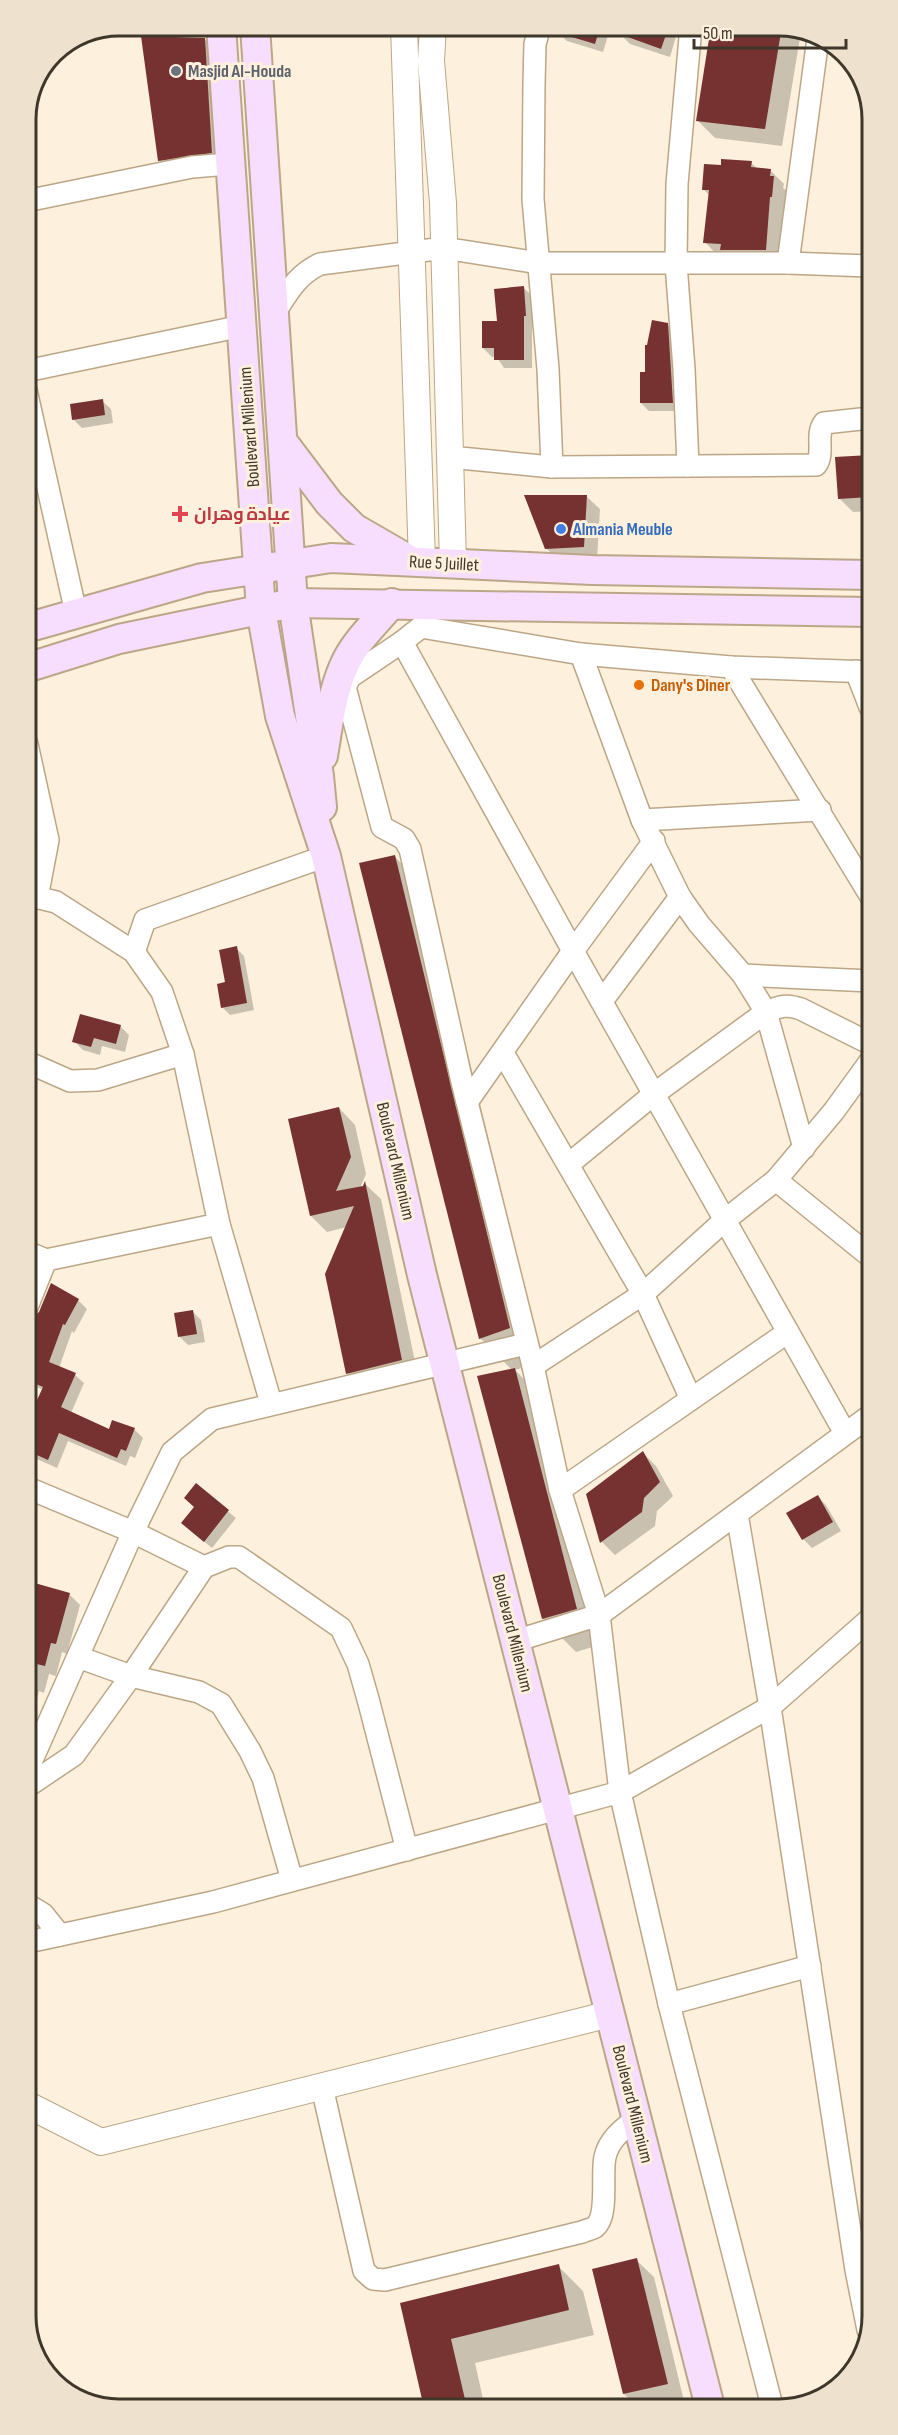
<svg xmlns="http://www.w3.org/2000/svg" width="898" height="2435" viewBox="0 0 898 2435" font-family="'Sofia Sans Condensed',Cairo,sans-serif">
<style>
.shadow{fill:#0003}
.building{fill:#763131}
.lines{fill:none;stroke-linecap:round;stroke-linejoin:round}
.minor-casing{stroke:#bba787;stroke-width:24}
.tertiary-casing{stroke:#bba787;stroke-width:28}
.secondary-casing{stroke:#bba787;stroke-width:32}
.minor{stroke:#fff;stroke-width:21}
.tertiary{stroke:#fff;stroke-width:26}
.secondary{stroke:#f7ddfe;stroke-width:28}
.worship-dot{fill:#6b7280;stroke:#fdf0dc;stroke-width:2}
.health-dot{fill:#e0444e;stroke:#fdf0dc;stroke-width:2}
.shop-dot{fill:#3f7fe0;stroke:#fdf0dc;stroke-width:2}
.food-dot{fill:#e8710a;stroke:#fdf0dc;stroke-width:2}
.labels{text-anchor:middle;stroke-width:6;stroke-linejoin:round;paint-order:stroke}
.worship-label{font-size:18px;font-weight:bold;fill:#5b616d;stroke:#fdf0dc;text-anchor:start}
.street-label{font-size:18px;fill:#3f372a;stroke:#fdf0dc}
.health-label{font-size:18px;font-weight:bold;fill:#be3a42;stroke:#fdf0dc;text-anchor:start}
.shop-label{font-size:18px;font-weight:bold;fill:#366cbe;stroke:#fdf0dc;text-anchor:start}
.food-label{font-size:18px;font-weight:bold;fill:#c56008;stroke:#fdf0dc;text-anchor:start}
.rim{fill:none;stroke:#3f372a;stroke-width:3}
</style>
<rect width="100%" height="100%" fill="#fdf0dc"/>
<g class="shadow">
<path d="M560,26H607L610,29L603,52L567,41L558,32Z"/>
<path d="M624,26H674L678,30L670,57L630,44L621,35Z"/>
<path d="M713,26H786L801,32L782,146L715,138L697,120Z"/>
<path d="M204,39L222,57L229,170L177,178L159,160Z"/>
<path d="M751,163L758,169L770,170L784,184L783,188L787,191L785,210H783L779,263L718,256L705,242L710,196L703,189L722,167Z"/>
<path d="M523,287L532,296L534,325H532V368H504L496,356L492,357L483,348Z"/>
<path d="M667,324L675,332L680,411H649L641,403L646,374Z"/>
<path d="M102,401L111,409L113,423L82,428L73,419Z"/>
<path d="M862,448H870V511L853,512L839,498L863,456Z"/>
<path d="M586,496L600,509L597,560L560,562L546,548Z"/>
<path d="M395,857L428,890L543,1362L515,1370L548,1403L609,1642L576,1652L543,1619L512,1370L480,1338Z"/>
<path d="M236,948L244,956L254,1010L230,1015L222,1007Z"/>
<path d="M120,1026L129,1035L125,1052L102,1046L100,1055L83,1050L74,1041Z"/>
<path d="M339,1108L355,1125L366,1174L360,1188H364L365,1184L381,1199L418,1376L364,1389L348,1373L347,1227L327,1232L311,1216Z"/>
<path d="M78,1300L87,1309L74,1333L72,1331L59,1368L75,1375L84,1383L71,1413L110,1431L134,1429L143,1438L135,1458L130,1456L126,1466L68,1441L57,1468L28,1455V1426L43,1390L27,1382V1334Z"/>
<path d="M192,1311L201,1320L205,1342L188,1345L179,1336Z"/>
<path d="M643,1453L656,1466L673,1496L657,1511L655,1526L615,1555L602,1542L588,1494Z"/>
<path d="M196,1485L236,1518L212,1548L190,1530L195,1507Z"/>
<path d="M817,1496L826,1505L841,1531L812,1548L803,1539Z"/>
<path d="M28,1583L69,1594L80,1605L67,1654L62,1652L56,1676L49,1674L44,1693L39,1691L28,1738Z"/>
<path d="M636,2260L654,2277L684,2401L660,2407H637L624,2394Z"/>
<path d="M558,2266L583,2291L594,2335L475,2363L485,2408H426L401,2304Z"/>
</g>
<g class="building">
<path d="M552,26H669L661,49L600,27L595,44L552,31Z"/>
<path d="M711,26H782L765,129L696,121Z"/>
<path d="M141,36L205,38L212,153L158,161Z"/>
<path d="M721,159L752,161L751,167L771,169L770,176H774L772,197H770L766,250H720L721,244L703,243L709,190H702L704,164L721,165Z"/>
<path d="M524,286L526,316H524V360H494V348H482V321H497L494,289Z"/>
<path d="M652,320L668,323L673,403H640V372H645V345H647Z"/>
<path d="M103,399L105,415L72,420L70,404Z"/>
<path d="M870,455V497L838,499L835,457Z"/>
<path d="M524,495H587L584,547L545,549Z"/>
<path d="M395,855L510,1328L479,1339L359,863Z"/>
<path d="M237,946L247,1003L221,1008L217,984L225,982L219,950Z"/>
<path d="M80,1014L121,1025L116,1044L94,1038L91,1047L72,1042Z"/>
<path d="M339,1107L351,1157L336,1191L363,1186L365,1181L402,1360L346,1374L325,1274L354,1206L310,1216L288,1119Z"/>
<path d="M51,1283L79,1299L65,1325L63,1324L49,1362L76,1373L61,1407L109,1429L112,1420L135,1428L126,1451L121,1449L117,1458L59,1433L48,1460L28,1451L27,1422L43,1387L27,1380V1332L32,1318L39,1312Z"/>
<path d="M193,1310L197,1334L178,1337L174,1313Z"/>
<path d="M515,1368L577,1609L542,1619L477,1376Z"/>
<path d="M643,1451L660,1482L644,1498L642,1512L600,1543L586,1494Z"/>
<path d="M196,1483L229,1510L204,1542L181,1523L194,1507L184,1498Z"/>
<path d="M818,1495L833,1522L802,1540L786,1513Z"/>
<path d="M31,1582L70,1593L56,1644L51,1643L45,1666L28,1662V1592Z"/>
<path d="M637,2258L668,2384L623,2394L592,2269Z"/>
<path d="M559,2264L569,2310L451,2339L467,2408H424L400,2303Z"/>
</g>
<g class="lines">
<defs>
<g id="minor">
<path d="M540,26L535,44L534,84L533,199L548,369L552,467"/>
<path d="M26,201L192,167L229,164"/>
<path d="M788,263L818,38"/>
<path d="M275,312C289,291 297,275 320,264L444,248L539,263H788L869,266"/>
<path d="M26,371L242,326"/>
<path d="M26,390L76,613"/>
<path d="M450,457L552,467L816,465C825,453 815,435 824,423L870,418"/>
<path d="M688,466L684,369L676,264L677,184L691,26"/>
<path d="M402,642L421,627L581,654L731,667L870,672"/>
<path d="M581,654L642,820L680,897L699,924L743,975L766,1012L804,1148"/>
<path d="M731,667L870,895"/>
<path d="M856,671L870,707"/>
<path d="M27,744L48,840L37,898"/>
<path d="M642,820L820,810"/>
<path d="M27,895L56,902L134,952L162,992L183,1054L219,1224L271,1403"/>
<path d="M134,952L145,920L326,856"/>
<path d="M743,975L871,981"/>
<path d="M602,1001L680,897"/>
<path d="M503,1053L643,1294L691,1399"/>
<path d="M27,1062L70,1081L98,1080L183,1054"/>
<path d="M467,1102L573,951L654,841"/>
<path d="M569,1164L654,1094L766,1012C780,1006 787,1004 801,1009L871,1044"/>
<path d="M776,1180L871,1257"/>
<path d="M27,1252L46,1260L219,1224"/>
<path d="M27,1307L46,1260"/>
<path d="M533,1366L643,1294L725,1220L776,1180L834,1111L871,1060"/>
<path d="M28,1488L133,1532L204,1567L229,1557H239L341,1628L358,1664L368,1699L407,1850"/>
<path d="M560,1490L788,1332"/>
<path d="M737,1514L770,1707L856,2270L868,2330"/>
<path d="M204,1567L131,1676L199,1692L221,1704L250,1751L263,1778L292,1880"/>
<path d="M515,1641L599,1615L871,1415"/>
<path d="M28,1769L133,1532L172,1452L212,1419L526,1344"/>
<path d="M28,1786L74,1755L131,1676L78,1657"/>
<path d="M28,1905L43,1914L60,1935"/>
<path d="M28,1942L213,1902L620,1792L770,1707L871,1618"/>
<path d="M669,2004L810,1966"/>
<path d="M322,2087L364,2271L373,2279L385,2280L582,2232C586,2230 592,2229 595,2227C609,2216 601,2174 605,2157C609,2139 623,2129 637,2118"/>
<path d="M772,2406L669,2004L620,1792L599,1615L560,1490L533,1366L462,1082L410,849L404,839L382,827L345,687L350,677L402,642L573,951L845,1433"/>
</g>
<g id="tertiary">
<path d="M404,26L422,562"/>
<path d="M433,26L431,61L443,203L453,563"/>
<path d="M28,2105L101,2142L610,2014"/>
</g>
<g id="secondary">
<path d="M221,26L261,610L280,716L326,856L422,1275L710,2407"/>
<path d="M255,26L293,603L319,776L322,807"/>
<path d="M283,442L329,503L354,528L406,558"/>
<path d="M26,628L202,578L331,558L592,570L870,575"/>
<path d="M26,668L119,639L293,603L870,612"/>
<path d="M323,756C328,726 332,693 344,666C354,642 376,623 392,603"/>
</g>
</defs>
<use href="#minor" class="minor-casing"/>
<use href="#tertiary" class="tertiary-casing"/>
<use href="#secondary" class="secondary-casing"/>
<use href="#minor" class="minor"/>
<use href="#tertiary" class="tertiary"/>
<use href="#secondary" class="secondary"/>
</g>
<circle class="worship-dot" cx="176" cy="71" r="6"/>
<path class="health-dot" d="M177 505h6v6h6v6h-6v6h-6v-6h-6v-6h6z"/>
<circle class="shop-dot" cx="561" cy="529" r="6"/>
<circle class="food-dot" cx="639" cy="685" r="6"/>
<g class="labels">
<g class="worship-label">
<text x="188" y="77">Masjid Al-Houda</text>
</g>
<g class="street-label">
<text transform="translate(249 427) rotate(-94)" y="6">Boulevard Millenium</text>
<text transform="translate(444 563) rotate(3)" y="6">Rue 5 Juillet</text>
<text transform="translate(396 1161) rotate(77)" y="6">Boulevard Millenium</text>
<text transform="translate(513 1633) rotate(76)" y="6">Boulevard Millenium</text>
<text transform="translate(633 2104) rotate(76)" y="6">Boulevard Millenium</text>
</g>
<g class="health-label">
<text x="194" y="520">عيادة وهران</text>
</g>
<g class="shop-label">
<text x="573" y="535">Almania Meuble</text>
</g>
<g class="food-label">
<text x="651" y="691">Dany's Diner</text>
</g>
</g>
<path d="M0 0H898V2435H0ZM119 36H779A83 83 0 0 1 862 119V2316A83 83 0 0 1 779 2399H119A83 83 0 0 1 36 2316V119A83 83 0 0 1 119 36Z" fill="#eee1ce" fill-rule="evenodd"/>
<path class="rim" d="M119 36H779A83 83 0 0 1 862 119V2316A83 83 0 0 1 779 2399H119A83 83 0 0 1 36 2316V119A83 83 0 0 1 119 36Z"/>
<path d="M694 39v9h152v-9" fill="none" stroke="#3f372a" stroke-width="3"/>
<text x="703" y="39" font-size="18" fill="#3f372a" stroke="#fdf0dc" stroke-width="4.5" paint-order="stroke">50 m</text>
</svg>
